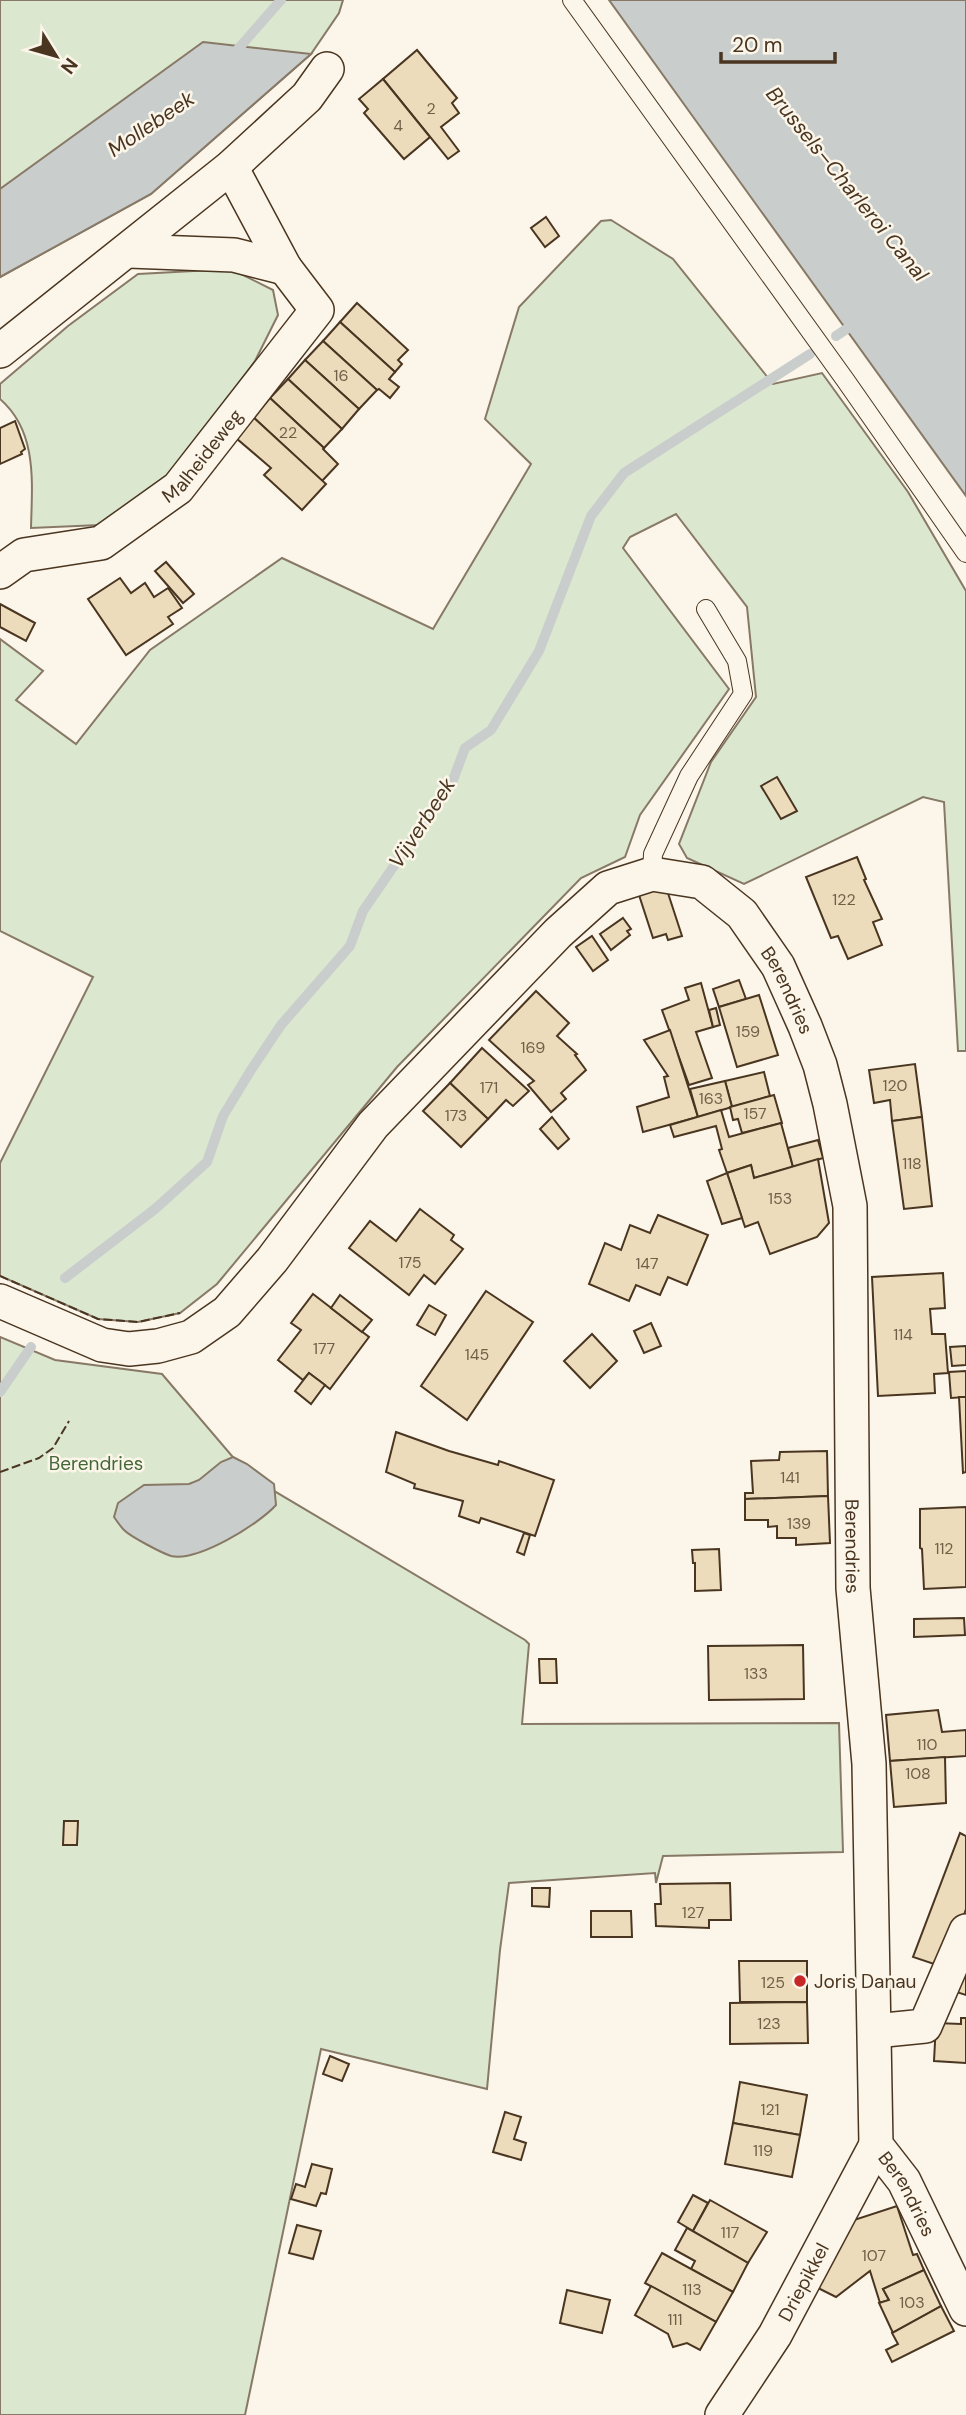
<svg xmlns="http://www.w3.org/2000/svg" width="966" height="2415" viewBox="0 0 966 2415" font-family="'DM Sans',sans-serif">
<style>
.green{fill:#dce7d0;stroke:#887966;stroke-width:2}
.water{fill:#c9cecd;stroke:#887966;stroke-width:2}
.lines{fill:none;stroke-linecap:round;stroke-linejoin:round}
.stream{stroke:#c9cecd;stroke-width:10}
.building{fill:#ecdcbc;stroke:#4a3520;stroke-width:2}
.service-casing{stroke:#4a3520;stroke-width:20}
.minor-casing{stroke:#4a3520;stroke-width:36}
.service{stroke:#fbf6e9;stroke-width:18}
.minor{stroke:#fbf6e9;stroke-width:33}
.fence{stroke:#4a3520;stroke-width:2;stroke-dasharray:9 3.5;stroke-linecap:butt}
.poi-dot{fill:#c62828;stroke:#fbf6e9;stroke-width:2.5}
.labels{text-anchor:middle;stroke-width:5;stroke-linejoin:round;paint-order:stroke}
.number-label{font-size:16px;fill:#725f47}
.street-label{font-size:19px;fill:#4a3520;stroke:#fbf6e9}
.park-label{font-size:19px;fill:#436837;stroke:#fbf6e9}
.poi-label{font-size:19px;fill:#4a3520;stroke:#fbf6e9;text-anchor:start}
.water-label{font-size:21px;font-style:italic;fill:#4a3520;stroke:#fbf6e9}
</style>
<rect width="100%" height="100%" fill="#fbf6e9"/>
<g class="green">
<path d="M0,0H343L339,13L311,54L151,194L0,277Z"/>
<path d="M611,220L673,259L773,384L822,373L908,492L966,591V1051H958L944,802L923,797L744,884L687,858L679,844L711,762L756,697L747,607L676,514L630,537L623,548L729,689L640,815L625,857L581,878L397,1067L217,1284L180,1313L138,1322L98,1319L0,1276V1163L93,977L0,931V639L43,671L16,700L76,744L150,650L282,558L433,629L531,464L485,419L519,307L601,221Z"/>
<path d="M231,269L273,290L278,315L255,361L158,493L100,525L31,528C32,483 38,432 0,399V384L68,326L138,274Z"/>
<path d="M0,1337L55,1360L162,1374L249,1476L525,1640L529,1644L522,1724L839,1723L843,1852L663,1856L656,1883L655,1873L509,1883L500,1950L487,2089L321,2049L245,2415H0Z"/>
</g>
<g class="water">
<path d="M609,0H966V496Z"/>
<path d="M203,42L311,54L151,194L0,277V189Z"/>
<path d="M233,1457L247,1464L274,1484L276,1505C259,1524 198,1562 171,1556C162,1553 131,1537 124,1530C120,1526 117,1521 114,1517L118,1503L144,1485L189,1484L199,1480L221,1462Z"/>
</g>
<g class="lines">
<g class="stream">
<path d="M231,57L281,0"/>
<path d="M836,336L857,322"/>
<path d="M65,1278L155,1209L207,1162L223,1116L251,1070L281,1025L350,946L363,911L453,780L465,748L491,730L539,651L591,516L624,473L810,354"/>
<path d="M0,1392L31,1347"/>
</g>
</g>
<g class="building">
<path d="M417,50L457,98L452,103L459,113L441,127L459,151L448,159L383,79Z"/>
<path d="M383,79L430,137L404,159L364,113L368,109L359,99Z"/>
<path d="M546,217L559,236L545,247L531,228Z"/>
<path d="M357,303L408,350L398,360L402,364L395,372L340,322Z"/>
<path d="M340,322L395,372L389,379L399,387L390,398L379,389L377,390L323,341Z"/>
<path d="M323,341L377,390L359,409L305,360Z"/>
<path d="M305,360L359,409L342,429L288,379Z"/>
<path d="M288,379L342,429L324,448L270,398Z"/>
<path d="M270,398L324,448L323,449L338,464L322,481L253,417Z"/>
<path d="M253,417L326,484L302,510L264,475L271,468L236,438Z"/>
<path d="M15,421L25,449L21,452L22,454L0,464V428Z"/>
<path d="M166,562L194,594L183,603L155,571Z"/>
<path d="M120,578L131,593L145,583L154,597L168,588L182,608L168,617L173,624L126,655L88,599Z"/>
<path d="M0,604L35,623L26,641L0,627Z"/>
<path d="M777,777L797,811L781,819L761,786Z"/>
<path d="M857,857L866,879L864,880L882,919L873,922L882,945L848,959L838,936L831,938L806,877Z"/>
<path d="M666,887L682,936L668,940L666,934L653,938L639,895Z"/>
<path d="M623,918L631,929L627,931L630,935L611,950L600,934Z"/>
<path d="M592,936L608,960L593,971L576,947Z"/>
<path d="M739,980L746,999L719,1007L713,989Z"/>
<path d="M701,983L713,1027L696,1032L712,1078L689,1085L662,1010L689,1000L685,988Z"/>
<path d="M536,991L569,1023L557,1036L577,1054L575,1055L586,1070L561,1093L566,1099L551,1112L528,1085L534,1081L489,1040Z"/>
<path d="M759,995L778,1055L737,1067L719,1007Z"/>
<path d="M716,1008L720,1025L713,1027L709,1010Z"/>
<path d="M670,1030L698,1117L643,1132L637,1107L669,1097L664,1077L668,1076L644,1040Z"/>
<path d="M482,1048L529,1091L513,1106L506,1100L488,1119L450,1083Z"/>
<path d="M915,1064L922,1117L892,1121L890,1100L874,1103L869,1070Z"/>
<path d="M764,1072L770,1096L732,1107L725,1081Z"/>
<path d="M725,1081L732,1107L698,1117L690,1089Z"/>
<path d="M450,1083L488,1119L461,1147L423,1111Z"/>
<path d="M774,1095L782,1123L742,1133L738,1119L733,1120L730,1107Z"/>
<path d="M721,1110L729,1137L781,1123L793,1167L754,1178L751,1165L727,1173L719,1150L722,1149L716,1126L674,1137L670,1125Z"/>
<path d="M552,1117L569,1139L558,1149L540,1129Z"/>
<path d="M922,1117L932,1206L904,1209L892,1121Z"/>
<path d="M818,1140L823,1158L793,1167L788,1148Z"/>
<path d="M818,1159L829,1223L817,1237L770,1254L758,1222L745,1227L727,1173L751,1165L754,1178Z"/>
<path d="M727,1173L742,1218L722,1224L707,1181Z"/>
<path d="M420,1209L454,1235L451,1240L463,1249L435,1284L424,1275L409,1295L349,1248L370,1221L396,1241Z"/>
<path d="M658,1215L708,1235L687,1285L668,1277L660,1295L636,1285L629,1301L589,1284L605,1243L621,1250L630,1225L650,1233Z"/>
<path d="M943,1273L945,1308L930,1309L932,1334H945L948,1373L934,1374L935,1393L878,1396L872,1277Z"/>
<path d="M486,1291L533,1322L467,1420L421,1386Z"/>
<path d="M313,1294L369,1337L330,1389L309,1373L303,1380L278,1360L301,1330L291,1323Z"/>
<path d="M340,1295L372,1320L362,1332L331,1308Z"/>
<path d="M429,1305L446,1315L435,1335L417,1325Z"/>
<path d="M651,1323L661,1346L644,1353L634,1331Z"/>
<path d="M592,1334L617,1361L590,1388L564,1361Z"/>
<path d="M966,1346V1365L952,1366L950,1347Z"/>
<path d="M966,1371V1397L951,1398L949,1372Z"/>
<path d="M309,1373L325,1385L311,1404L295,1391Z"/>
<path d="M959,1397H966V1472L963,1473Z"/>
<path d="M396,1432L449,1451L498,1465L499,1461L554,1480L535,1536L481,1518L479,1523L459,1516L463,1501L414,1488L415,1484L386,1472Z"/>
<path d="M827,1451L828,1496L745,1499V1493H753L751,1461L779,1460L780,1452Z"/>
<path d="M828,1496L830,1543L796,1545V1538H777V1526L768,1527V1520H745V1499Z"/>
<path d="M966,1507V1587L924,1589L922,1549L920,1548V1509Z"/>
<path d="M524,1533L530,1535L524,1555L517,1552Z"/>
<path d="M719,1549L721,1590L695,1591V1563H693L692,1550Z"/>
<path d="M964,1618L965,1635L914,1637V1619Z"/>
<path d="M803,1645L804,1699L709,1700L708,1646Z"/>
<path d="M539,1659H556L557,1683H540Z"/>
<path d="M938,1710L942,1732L966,1730V1756L890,1761L886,1715Z"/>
<path d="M945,1757L946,1803L894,1807L890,1761Z"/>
<path d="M64,1821H78L77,1845H63Z"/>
<path d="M960,1833L966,1836V1909L946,1968L913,1957Z"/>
<path d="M730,1883L731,1920H709V1928L656,1926L655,1904H661L660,1884Z"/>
<path d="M532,1888H550L549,1907L532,1906Z"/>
<path d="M591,1911H631L632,1937H591Z"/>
<path d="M966,1956V1995L950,1990Z"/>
<path d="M739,1961H807V2002H740Z"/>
<path d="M807,2002L808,2043L730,2044V2003Z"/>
<path d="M961,2018H966V2063L934,2061L936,2023L961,2024Z"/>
<path d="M330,2056L349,2064L342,2081L323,2074Z"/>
<path d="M740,2082L807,2095L800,2135L733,2123Z"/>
<path d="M505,2112L521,2117L514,2139L526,2143L521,2160L493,2152Z"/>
<path d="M733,2123L800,2135L792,2177L725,2164Z"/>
<path d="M312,2164L332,2169L326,2194L321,2193L316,2206L291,2199L296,2184L305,2187Z"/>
<path d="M693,2195L708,2203L693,2231L678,2222Z"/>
<path d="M710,2200L767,2232L748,2263L693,2231Z"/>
<path d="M897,2206L913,2255L917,2254L924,2270L883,2289L889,2300L880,2303L870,2271L836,2297L818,2288L854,2220Z"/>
<path d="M297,2225L321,2231L313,2259L289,2253Z"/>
<path d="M687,2228L748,2263L733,2292L691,2269L695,2261L675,2250Z"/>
<path d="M662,2253L733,2292L716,2322L645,2283Z"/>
<path d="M924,2270L941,2306L893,2333L879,2303L889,2300L883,2289Z"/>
<path d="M651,2286L716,2322L700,2350L687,2343L673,2347L668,2334L635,2315Z"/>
<path d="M567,2290L610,2300L602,2333L560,2323Z"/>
<path d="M941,2306L954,2331L892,2362L886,2350L898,2344L892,2333Z"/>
</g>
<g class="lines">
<defs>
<g id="service">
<path d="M572,0L846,381L966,553"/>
<path d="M652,874L653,854L689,776L743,694L737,661L706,609"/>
</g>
<g id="minor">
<path d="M129,251L234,255L285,268"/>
<path d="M0,351L231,167L307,97L327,69"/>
<path id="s1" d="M0,572L24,555L101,543L178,488L317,310L285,268L231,167"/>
<path id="s2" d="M0,1301L102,1345L129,1349L158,1346L191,1337L227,1312L272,1260L373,1125L558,933L608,888L652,874L702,882L742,914L778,966L805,1026L820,1065L830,1104L850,1206L853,1588L869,1764L876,2145L904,2181L966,2309"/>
<path d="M875,2031L925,2026L966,1931"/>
<path id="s3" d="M722,2415L775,2335L876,2145"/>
</g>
</defs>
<use href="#service" class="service-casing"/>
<use href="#minor" class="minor-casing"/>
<use href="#service" class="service"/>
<use href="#minor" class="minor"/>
<g class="fence">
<path d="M0,1276L98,1319L138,1322L180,1313"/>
<path d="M0,1472L39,1458L53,1448L69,1421"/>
</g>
</g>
<circle class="poi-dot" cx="800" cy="1981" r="7"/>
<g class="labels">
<g class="number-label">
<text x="431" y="114">2</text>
<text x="398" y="131">4</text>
<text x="341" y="381">16</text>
<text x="288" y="438">22</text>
<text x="844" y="905">122</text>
<text x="748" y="1037">159</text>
<text x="533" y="1053">169</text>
<text x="895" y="1091">120</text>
<text x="489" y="1093">171</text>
<text x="711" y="1104">163</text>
<text x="755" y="1119">157</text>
<text x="456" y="1121">173</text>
<text x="912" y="1169">118</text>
<text x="780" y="1204">153</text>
<text x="410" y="1268">175</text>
<text x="647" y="1269">147</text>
<text x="903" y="1340">114</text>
<text x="324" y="1354">177</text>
<text x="477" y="1360">145</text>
<text x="790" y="1483">141</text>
<text x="799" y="1529">139</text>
<text x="944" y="1554">112</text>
<text x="756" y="1679">133</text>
<text x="927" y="1750">110</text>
<text x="918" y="1779">108</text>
<text x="693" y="1918">127</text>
<text x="773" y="1988">125</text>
<text x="769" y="2029">123</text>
<text x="770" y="2115">121</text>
<text x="763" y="2156">119</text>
<text x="730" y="2238">117</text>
<text x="874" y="2261">107</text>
<text x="692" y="2295">113</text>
<text x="912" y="2308">103</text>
<text x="675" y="2325">111</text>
</g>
<g class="street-label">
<text dy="7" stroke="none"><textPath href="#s1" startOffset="242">Malheideweg</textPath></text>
<text dy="7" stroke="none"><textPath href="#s2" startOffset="1054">Berendries</textPath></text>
<text dy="7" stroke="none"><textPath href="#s2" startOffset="1620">Berendries</textPath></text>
<text dy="7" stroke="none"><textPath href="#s2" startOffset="2278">Berendries</textPath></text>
<text dy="7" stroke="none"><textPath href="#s3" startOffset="156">Driepikkel</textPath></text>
</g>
<g class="park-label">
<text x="96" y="1470">Berendries</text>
</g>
<g class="poi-label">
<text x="814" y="1988">Joris Danau</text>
</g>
<g class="water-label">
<text transform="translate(151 124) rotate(-34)" y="7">Mollebeek</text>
<text transform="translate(847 184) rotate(51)" y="7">Brussels–Charleroi Canal</text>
<text transform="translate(422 823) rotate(-57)" y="7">Vijverbeek</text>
</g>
</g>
<g transform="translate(56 56) rotate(127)" stroke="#fbf6e9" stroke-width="5" paint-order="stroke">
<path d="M0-5L12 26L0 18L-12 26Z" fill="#4a3520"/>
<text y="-10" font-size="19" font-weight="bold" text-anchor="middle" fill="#4a3520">N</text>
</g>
<path d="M721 52v10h114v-10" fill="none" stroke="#4a3520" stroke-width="3.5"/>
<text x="732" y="52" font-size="21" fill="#4a3520" stroke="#fbf6e9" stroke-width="5" paint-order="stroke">20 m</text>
</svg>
